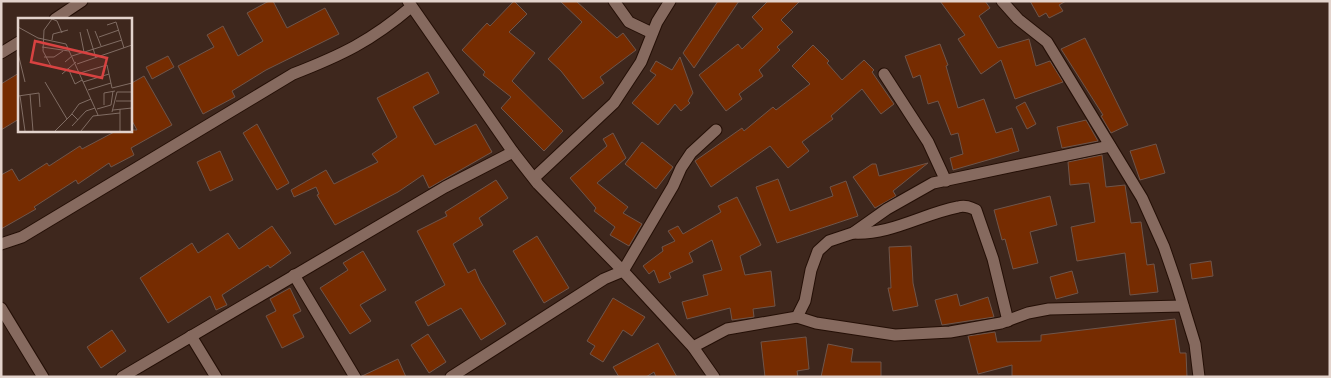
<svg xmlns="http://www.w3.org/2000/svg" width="1331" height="378" viewBox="0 0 1331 378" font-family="'Exo 2',sans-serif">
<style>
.building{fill:#762c01;stroke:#6f554a}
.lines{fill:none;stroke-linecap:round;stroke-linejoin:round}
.street-casing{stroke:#240f06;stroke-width:13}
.street{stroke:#866a5f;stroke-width:11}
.inset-road{fill:none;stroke:#806c63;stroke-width:1}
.view{fill:#d84241;fill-opacity:0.15;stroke:#d84241;stroke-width:2.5}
.inset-edge{fill:none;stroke:#e3d3cc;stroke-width:2.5}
</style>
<rect width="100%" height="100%" fill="#3e271d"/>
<g class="building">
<path d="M269,1H273L287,28L325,8L339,34L266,70L232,91L235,97L203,114L178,66L214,47L207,35L223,26L238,56L263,41L247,13Z"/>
<path d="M514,1L527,14L509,32L535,53L512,81L563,131L544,151L501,108L511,97L483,75L485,72L462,50L487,23L490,26Z"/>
<path d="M560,1H576L617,38L623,33L636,50L600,77L604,83L583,99L561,71L548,59L582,22Z"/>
<path d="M718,1H739L694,68L683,53Z"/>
<path d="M768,1H800L781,20L793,32L777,47L780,50L759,70L763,76L739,94L742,99L726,111L699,75L738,44L742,49L763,29L752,17Z"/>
<path d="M940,1H985L990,8L979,16L998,48L1029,39L1036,66L1050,61L1063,82L1015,99L1001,60L981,74L958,39L965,35Z"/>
<path d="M1030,1H1066L1059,5L1063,11L1049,18L1046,13L1039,17Z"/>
<path d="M1085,38L1128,125L1111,133L1101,116L1103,115L1061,49Z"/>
<path d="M940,44L948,65L946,66L958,108L984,99L996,133L1012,128L1019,151L953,170L950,158L963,154L958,133L951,135L938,101L928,104L920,75L913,78L905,56Z"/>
<path d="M813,45L829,61L827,63L842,80L864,60L874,70L872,72L894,104L881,114L862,89L831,116L833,119L802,142L809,151L788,168L770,146L711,187L695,161L742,128L744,131L773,107L776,110L810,84L792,66Z"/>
<path d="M168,56L174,67L152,79L146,67Z"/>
<path d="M680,57L693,93L688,101L690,103L681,111L675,104L658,125L632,103L656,75L650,71L656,61L672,70Z"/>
<path d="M428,72L439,93L413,107L435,145L476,124L492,152L429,188L423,175L398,192L335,225L317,195L319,194L316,187L294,197L291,190L326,170L334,184L378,162L372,154L397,137L377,98Z"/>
<path d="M19,73V119L1,130V84Z"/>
<path d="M144,76L172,125L131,148L134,155L111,167L109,163L78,184L76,180L34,207L36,209L1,229V175L12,169L19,181L47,163L49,166L80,146L82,149L118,130H137L130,117V84Z"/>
<path d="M1025,102L1036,124L1027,129L1016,107Z"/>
<path d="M1086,120L1098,141L1062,148L1057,127Z"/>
<path d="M257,124L289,183L277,190L243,133Z"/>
<path d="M613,133L626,158L597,183L628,207L623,213L642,224L629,246L610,235L615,227L594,211L596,208L570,178L607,146L603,139Z"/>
<path d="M642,142L673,167L656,189L625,164Z"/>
<path d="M1156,144L1165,173L1140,180L1130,151Z"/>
<path d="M220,151L233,180L210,191L197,162Z"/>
<path d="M1102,155L1106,187L1125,185L1131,223L1141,222L1147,265L1154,264L1158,292L1130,295L1125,253L1077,261L1071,227L1095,222L1089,183L1070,185L1068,162Z"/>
<path d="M928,163L893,191L896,196L875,208L853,177L872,164H876L879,176Z"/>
<path d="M778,179L790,211L833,196L830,187L846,181L858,216L777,243L756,187Z"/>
<path d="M496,180L508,198L479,218L483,225L453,244L468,273L475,269L480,281L506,324L481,340L461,308L428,326L415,302L445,285L417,231L447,216L445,212Z"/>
<path d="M1050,196L1057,225L1030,232L1038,263L1013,269L1005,239L1002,240L994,210Z"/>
<path d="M737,197L761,245L740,256L745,275L771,271L775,306L753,309L754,317L732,320L730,308L687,319L682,302L708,295L703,275L722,270L712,240L689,253L693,262L669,273L671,278L659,283L654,270L649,274L643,266L663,251L662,247L675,241L668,231L678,226L683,234L721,212L718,206Z"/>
<path d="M272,226L291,253L270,268L268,265L222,295L227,305L216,310L210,296L168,323L140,278L192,243L198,253L228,233L239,249Z"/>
<path d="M537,236L569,288L544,303L513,251Z"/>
<path d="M911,246L913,283L918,306L893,311L888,288H891L889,247Z"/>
<path d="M363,251L386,290L360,305L371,321L350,334L320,288L348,270L343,263Z"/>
<path d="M1211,261L1213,276L1192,279L1190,264Z"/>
<path d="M1072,271L1078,293L1056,299L1050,277Z"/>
<path d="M290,288L301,311L293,315L304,337L282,348L266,316L276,311L270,299Z"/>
<path d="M957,294L960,306L988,297L994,317L942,325L935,300Z"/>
<path d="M613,298L645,317L632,336L623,330L603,362L590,354L595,346L587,341Z"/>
<path d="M1175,319L1180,353H1186L1187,377L1012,376V365L978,374L968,336L995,332L997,342L1041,341V335Z"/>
<path d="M112,330L126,351L101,368L87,347Z"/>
<path d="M428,334L446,362L429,373L411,345Z"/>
<path d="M806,337L809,369L797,371L798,377H765L761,342Z"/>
<path d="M658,343L677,377H656L654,372L646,377H619L613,367Z"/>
<path d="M828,344L853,349L851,362H881V377H821Z"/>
<path d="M398,359L406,377H362V376Z"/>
</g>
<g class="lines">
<defs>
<g id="street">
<path d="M408,1L513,152L538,184L623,271L693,347L714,377"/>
<path d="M614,1L629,22L652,33"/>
<path d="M1002,1L1018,19L1047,42L1142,198L1164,247L1176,282L1195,344L1199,377"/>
<path d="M55,19L82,1"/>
<path d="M1,53L19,42"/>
<path d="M884,74L928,142L946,181"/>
<path d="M534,178L614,103L641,62L657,22L670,1"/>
<path d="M853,233C891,235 922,214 958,207C965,205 970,207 976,210L993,259L1008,321"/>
<path d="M1,244L22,237L293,74C342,55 371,41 411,7"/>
<path d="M294,275L355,377"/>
<path d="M1,308L43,377"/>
<path d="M797,317L805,301L811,270L818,251L829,241L853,233L887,209L933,183L1110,146"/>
<path d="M191,336L216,377"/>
<path d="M693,347L727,329L797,317L816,323L895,335L950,332L1001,323L1028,313L1049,309L1183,306"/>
<path d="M122,377L445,187L513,152"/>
<path d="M451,377L604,279L623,271L673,186L681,168L691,153L716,130"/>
</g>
</defs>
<use href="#street" class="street-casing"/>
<use href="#street" class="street"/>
</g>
<g transform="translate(18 18)">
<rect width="114" height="114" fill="#3e271d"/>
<path class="inset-road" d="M89,7L98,4L106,30M0,9L20,20L48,26L80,97M69,11L78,40M77,13L83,28M62,14L66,34M81,19L101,12M34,22L35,16L50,12M24,29L51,33M0,35L7,64M26,39H36L45,33M47,44L54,38L104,22M59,46L114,27M34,50L25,33L26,12L34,1L39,3L44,15M50,50L57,66L64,62M62,55L89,47L94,70L114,65M44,56L58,44M27,64L49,101L37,113M65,64L91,56M70,72L93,65M12,76L15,113M0,78L21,75L22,89M2,78L7,113M98,83H114M86,87V75L97,73M79,91L93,87L95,73M95,92L114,90M94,94L99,74H114M53,97L61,86L73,81M49,101L54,96L60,102M54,108L68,93L77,90M63,113L75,98L102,95M102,113V91"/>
<path class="view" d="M17,23L89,40L84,60L13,44Z"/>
<rect width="114" height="114" class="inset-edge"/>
</g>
<rect width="1331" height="378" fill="none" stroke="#e3d3cc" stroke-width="5"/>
</svg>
